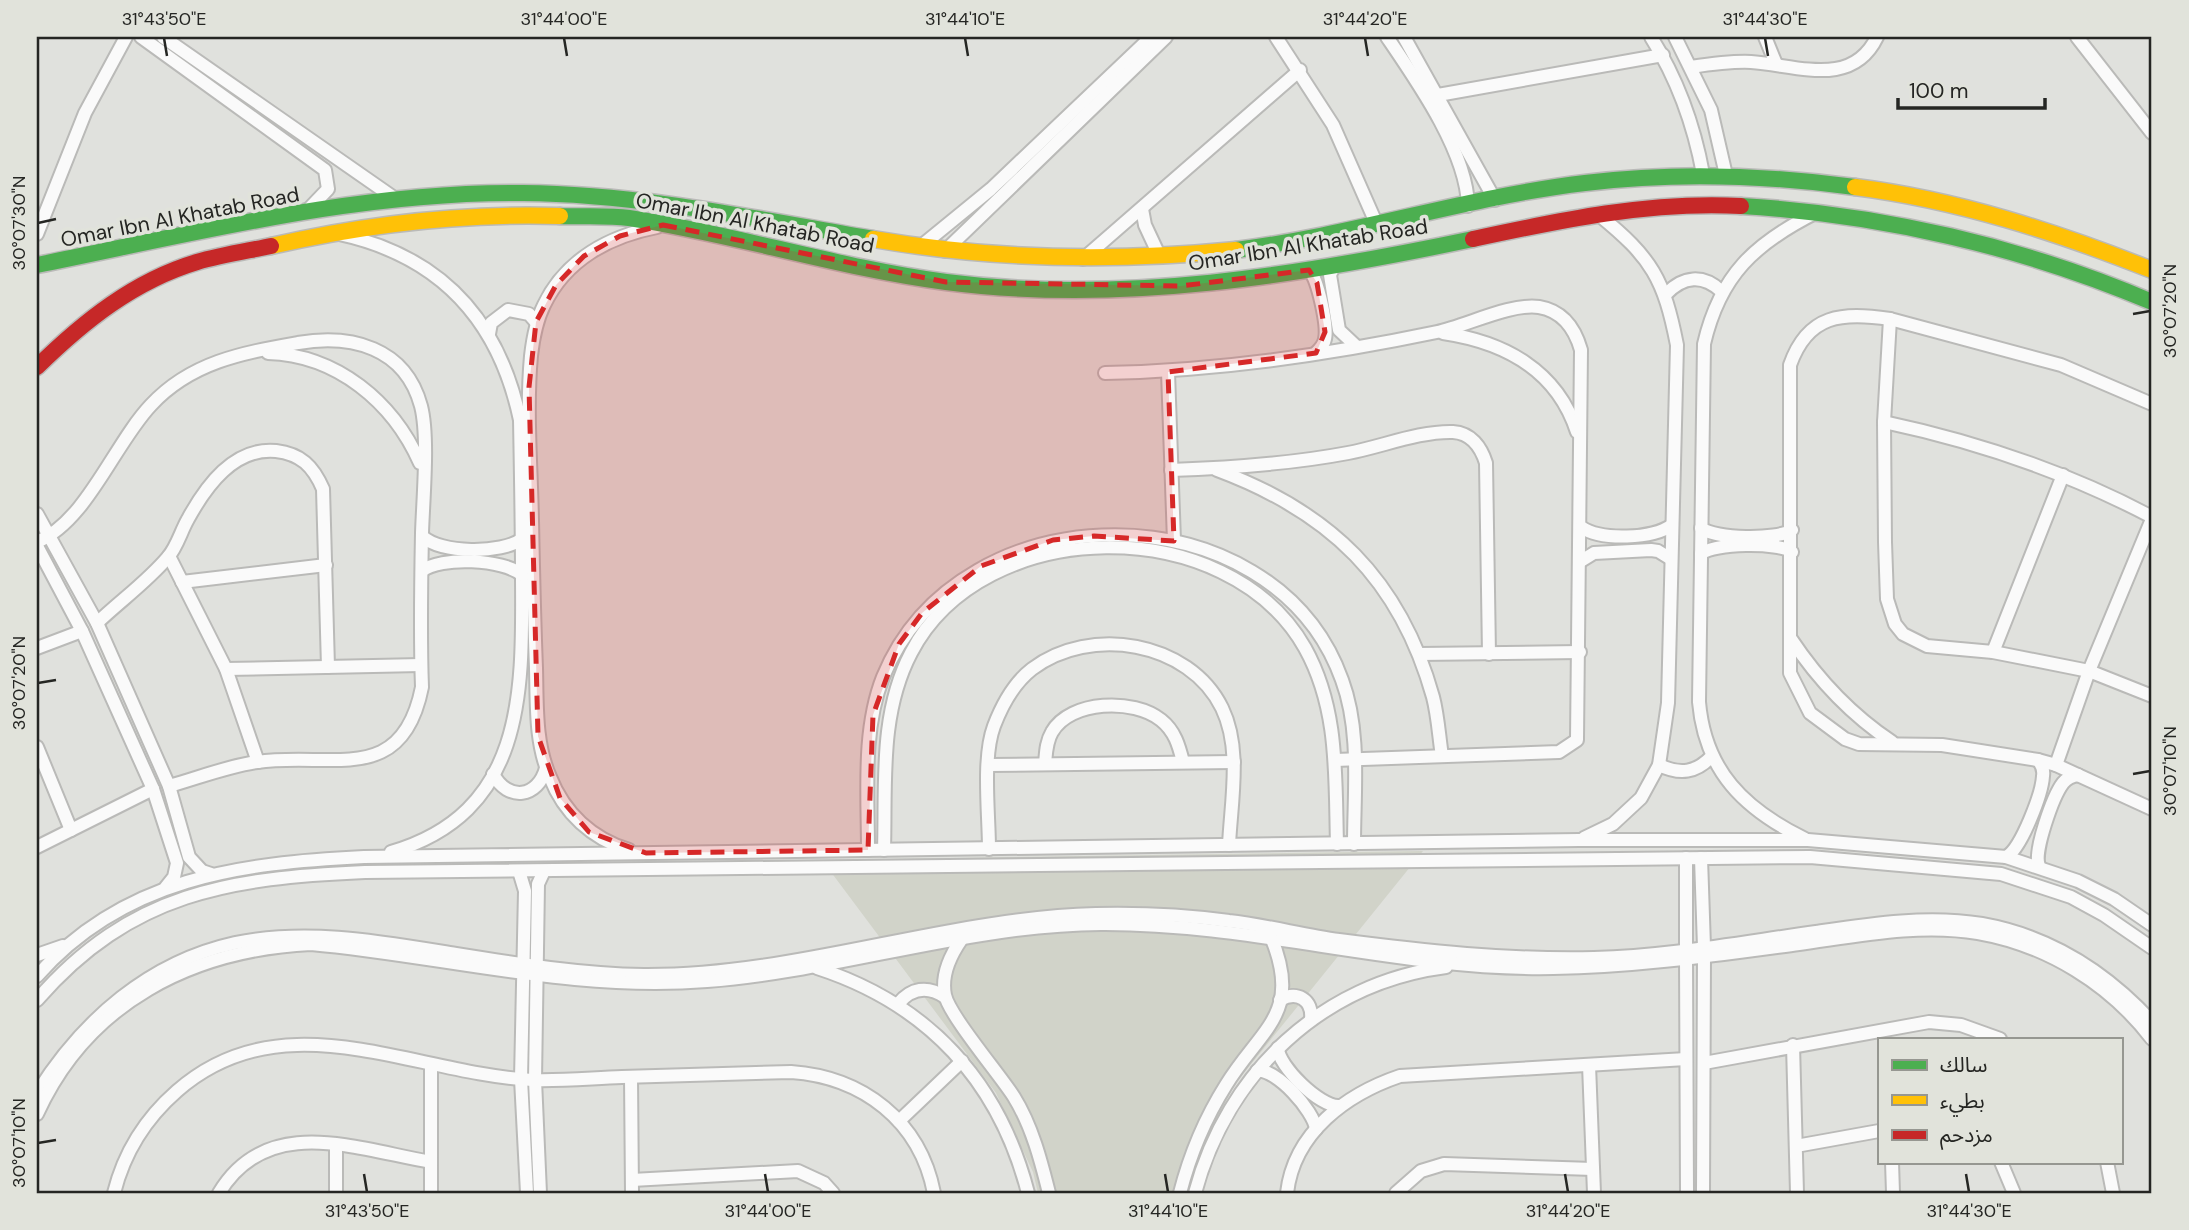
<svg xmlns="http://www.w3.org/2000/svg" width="2189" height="1230" viewBox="0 0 2189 1230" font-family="'DM Sans','Noto Sans Arabic',sans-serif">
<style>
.built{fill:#d1d3c9}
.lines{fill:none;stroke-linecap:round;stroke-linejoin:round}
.street-casing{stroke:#babab8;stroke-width:16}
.fast-casing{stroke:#babab8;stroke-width:19}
.slow-casing{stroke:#babab8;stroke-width:19}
.jam-casing{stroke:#babab8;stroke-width:19}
.street{stroke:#fafafa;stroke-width:12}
.fast{stroke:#4caf50;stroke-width:16}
.slow{stroke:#ffc107;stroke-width:16}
.jam{stroke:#c62828;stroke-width:16}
.marked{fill:#d62828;fill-opacity:0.2;stroke:#d62828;stroke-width:5;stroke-dasharray:14 9;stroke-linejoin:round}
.ticks{fill:none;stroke:#252623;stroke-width:2.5}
.labels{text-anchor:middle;stroke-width:7;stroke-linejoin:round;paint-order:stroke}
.street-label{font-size:21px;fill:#252623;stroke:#e1e3db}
.neatline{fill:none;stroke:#252623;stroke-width:2.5}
.ticks-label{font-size:18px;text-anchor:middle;fill:#252623}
</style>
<rect width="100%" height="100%" fill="#e0e1dd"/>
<path class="built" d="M1423,851L1235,1084L1196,1159L1187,1193H1038L1033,1172L996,1093L822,860Z"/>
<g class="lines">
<defs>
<g id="street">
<path d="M141,37L325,170L328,189L306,212"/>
<path d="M163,37L397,200"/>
<path d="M1276,37L1333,125L1377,225"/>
<path d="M1387,37C1417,81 1467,152 1468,206"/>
<path d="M1404,37L1495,200"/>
<path d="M1651,37C1678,80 1694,125 1703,174"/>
<path d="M1675,37L1711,110L1726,175"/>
<path d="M1765,37L1776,64"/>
<path d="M2077,37L2152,133"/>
<path d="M1691,67C1711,64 1731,61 1751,62C1796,65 1852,89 1877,37"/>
<path d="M1438,95L1663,55"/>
<path d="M1142,209L1145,225L1159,255"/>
<path d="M37,234L85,113L126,37"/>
<path d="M339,234C441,256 499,320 520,420C521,474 522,527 522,580C523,695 524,813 391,852"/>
<path d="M920,247L991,189L1151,37"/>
<path d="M945,251L1166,37"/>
<path d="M1083,259L1300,70"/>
<path d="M1334,266L1330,275L1339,330L1356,346"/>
<path d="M1309,270C1318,279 1328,326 1325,339C1324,345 1320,349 1316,353"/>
<path d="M1666,294C1683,276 1703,274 1721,291"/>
<path d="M1890,319L1884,422L1885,542L1887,599L1895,624L1903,634L1927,646L1993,652L2089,671L2152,696"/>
<path d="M1443,333C1504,342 1557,370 1577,432"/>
<path d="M489,334L491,323L508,310L529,314L536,322"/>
<path d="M268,353C337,355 393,402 420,463"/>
<path d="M1168,372L1174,541"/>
<path d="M1105,373C1216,371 1327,355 1437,332C1466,326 1510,303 1539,307C1563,311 1575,329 1581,350L1577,740L1559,752L1335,760"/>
<path d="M2152,404L2061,365L1890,319C1842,312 1808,314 1790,365V673L1810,713L1845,739L1859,744L1942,745L2038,760L2056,765L2152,809"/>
<path d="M1884,422C1978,442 2067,472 2152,517"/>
<path d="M1171,470C1230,468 1290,464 1348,453C1381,447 1419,431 1453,432C1471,433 1481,447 1486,463L1489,654"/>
<path d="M1217,470C1330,512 1400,579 1433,697C1438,716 1439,737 1442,756"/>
<path d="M37,514L97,623L169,786L189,857L202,871L211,874"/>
<path d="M1581,527C1601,541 1653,539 1672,525"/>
<path d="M1701,528C1715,539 1777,540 1792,530"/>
<path d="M422,536C440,554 502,554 522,539"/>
<path d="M37,542C87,521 114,444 151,405C191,362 242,353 298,343C351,334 405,347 421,406C429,437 423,499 422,533C421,584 420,636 422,687C402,788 331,751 257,762C228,766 198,778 169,786"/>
<path d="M37,546L82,631L153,789L177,863L174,877L166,887"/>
<path d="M1701,554C1713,543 1779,542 1792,552"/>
<path d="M169,556L226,669L258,762"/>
<path d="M1581,561L1594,553L1651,550L1658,551L1671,559"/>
<path d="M422,571C440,556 504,559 522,575"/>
<path d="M182,582L326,565"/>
<path d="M97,623C120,601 148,581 168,557C177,547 181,531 188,519C206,486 234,447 276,451C301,454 313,466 323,489L328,667"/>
<path d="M1791,639C1819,681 1850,714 1892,742"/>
<path d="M37,648L82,631"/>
<path d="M1993,652L2063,475"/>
<path d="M1419,654L1580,652"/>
<path d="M226,669L421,665"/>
<path d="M37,747L71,830"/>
<path d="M1045,764C1046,753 1046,742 1052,732C1070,700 1134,698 1161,720C1175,731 1179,746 1183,762"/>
<path d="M989,765L1234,762"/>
<path d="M1659,765C1680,775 1696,773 1712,756"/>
<path d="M2056,765L2089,671L2152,519"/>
<path d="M493,774C508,802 538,798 546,768"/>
<path d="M1584,838L1613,824L1641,798L1659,765L1668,703L1677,345C1664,279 1652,258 1599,215"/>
<path d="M1805,839C1744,809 1705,771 1699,702L1704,344C1720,275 1755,243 1817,212"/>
<path d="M37,847L153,789"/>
<path d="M989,849C989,814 982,758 994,726C1002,705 1014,683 1032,669C1090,625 1189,641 1222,708C1242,749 1231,801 1229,845"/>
<path d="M629,850C592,839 564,813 550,777C535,743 537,705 536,668C534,619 533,569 532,520C531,466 526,410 531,356C533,338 536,321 544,305C566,259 610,236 657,227"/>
<path d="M868,850C868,794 862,730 883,677C960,488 1273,487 1342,680C1361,731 1354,791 1354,844"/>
<path d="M884,850C886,784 879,714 911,653C983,514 1228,512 1305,648C1339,709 1335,776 1337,844"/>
<path d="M2006,857C2021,849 2042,794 2043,776C2044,770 2042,765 2038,760"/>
<path d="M1686,858V949"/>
<path d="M1701,858L1704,947"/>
<path d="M2039,866C2033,852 2053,796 2063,783C2067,778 2072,776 2078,775"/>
<path d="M519,871L525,891L521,1079L527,1193"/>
<path d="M961,940C950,956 941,975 945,995C949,1015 1000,1075 1014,1097C1032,1126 1041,1161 1049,1193"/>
<path d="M37,955L63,946"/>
<path d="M1686,958L1687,1193"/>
<path d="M817,968C928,1004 999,1081 1028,1193"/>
<path d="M37,976C123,878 241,863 364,857L1579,840H1808L2006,857L2078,881L2114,899L2152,925"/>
<path d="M37,1000C131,892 230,878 365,872L1810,857L2001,874L2071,897L2104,915L2152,948"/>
<path d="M1280,1000C1297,990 1313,1000 1311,1019"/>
<path d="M898,1004C911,988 927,985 945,997"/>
<path d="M1793,1045L1797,1193"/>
<path d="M1278,1048C1278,1066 1320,1107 1339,1106"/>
<path d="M1704,1063L1929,1022L1961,1025L2000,1039"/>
<path d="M431,1064V1193"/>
<path d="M1589,1065L1594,1193"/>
<path d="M1257,1071C1276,1068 1314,1111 1316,1129"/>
<path d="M631,1077L632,1193"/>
<path d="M37,1093C83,1020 149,962 235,943C309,928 382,942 456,954C518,964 582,974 644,975C797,976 944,918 1096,914C1140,913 1185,915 1229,921C1266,925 1302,935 1339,940C1424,951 1509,960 1594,958C1668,956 1743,942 1816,932C1870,924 1927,915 1982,924C2049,936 2106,972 2152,1022"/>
<path d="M37,1114C88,1002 192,950 311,944C443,956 573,992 707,981C839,971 968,925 1101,924C1253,923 1401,971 1553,968C1635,967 1717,955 1799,944C1857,936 1919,923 1978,933C2047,945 2110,984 2152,1039"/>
<path d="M899,1121L962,1061"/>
<path d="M336,1145V1193"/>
<path d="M1796,1146L1879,1131"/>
<path d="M1892,1162L1893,1193"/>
<path d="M2001,1162L2014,1193"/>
<path d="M2107,1162L2113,1193"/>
<path d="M632,1180L798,1171L824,1183L833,1193"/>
<path d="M114,1193C124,1153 146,1118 177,1091C283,998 411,1073 532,1080C562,1081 592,1078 622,1077C678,1075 735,1074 791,1072C863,1077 920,1121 934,1193"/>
<path d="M219,1193C267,1113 356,1149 431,1162"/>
<path d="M540,1193L535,1080L538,884L544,871"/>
<path d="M1180,1193C1190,1154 1204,1120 1226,1085C1261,1028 1303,1014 1271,937"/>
<path d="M1195,1193C1227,1073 1322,983 1446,967"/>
<path d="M1287,1193C1294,1132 1347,1094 1400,1076L1686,1059"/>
<path d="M1396,1193L1421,1171L1444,1164L1593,1169"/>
<path d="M1703,1193L1704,956"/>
</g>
<g id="fast">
<path d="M1741,206C1881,214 2023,247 2152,302"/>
<path d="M560,216C582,217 607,215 629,218C735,234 839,268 946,282C1122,305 1301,275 1473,239"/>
<path d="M1236,250C1354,235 1467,197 1585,183C1676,172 1765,175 1855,187"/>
<path d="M37,265C196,233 359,191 523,193C641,194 757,219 873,239"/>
</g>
<g id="slow">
<path d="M1855,187C1958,200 2056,232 2152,270"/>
<path d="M873,239C994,260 1114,262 1236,250"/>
<path d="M271,246C366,224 463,213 560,216"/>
</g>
<g id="jam">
<path d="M1473,239C1561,220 1650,201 1741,206"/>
<path d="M37,367C84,321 134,281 197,262C221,255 247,251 271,246"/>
</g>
</defs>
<use href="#street" class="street-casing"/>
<use href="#fast" class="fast-casing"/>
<use href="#slow" class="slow-casing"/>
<use href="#jam" class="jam-casing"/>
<use href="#street" class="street"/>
<use href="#fast" class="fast"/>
<use href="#slow" class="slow"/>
<use href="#jam" class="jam"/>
</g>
<path class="marked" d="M663,225L946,282L1181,286L1309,270L1317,283L1325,332L1316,353L1168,372L1174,541L1094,536L1053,540L981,566L922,613L899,644L873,715L868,850L646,853L589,832L560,798L538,736L529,387L536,322L556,285L584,256L620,236Z"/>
<path class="ticks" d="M164,38L167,56M564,38L567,56M965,38L968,56M1365,38L1368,56M1765,38L1768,56M38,223L56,219M2133,314L2150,311M38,683L56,680M2133,774L2150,771M38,1143L56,1140M364,1174L367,1192M765,1174L768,1192M1165,1174L1168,1192M1565,1174L1568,1192M1966,1174L1969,1192"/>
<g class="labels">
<g class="street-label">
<text transform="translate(180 217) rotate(-11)" y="7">Omar Ibn Al Khatab Road</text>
<text transform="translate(755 223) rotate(11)" y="7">Omar Ibn Al Khatab Road</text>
<text transform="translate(1308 245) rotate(-9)" y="7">Omar Ibn Al Khatab Road</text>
</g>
</g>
<rect width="2189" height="1230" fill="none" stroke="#e1e3db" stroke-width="77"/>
<rect x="1878" y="1038" width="245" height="126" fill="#e1e3db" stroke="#969791" stroke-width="2"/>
<rect x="1892" y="1060" width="35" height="10" fill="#4caf50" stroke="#969791" stroke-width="2"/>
<text x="1940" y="1072" font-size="21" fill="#252623">سالك</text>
<rect x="1892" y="1095" width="35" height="10" fill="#ffc107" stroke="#969791" stroke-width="2"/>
<text x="1940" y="1108" font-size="21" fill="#252623">بطيء</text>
<rect x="1892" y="1130" width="35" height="10" fill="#c62828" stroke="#969791" stroke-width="2"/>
<text x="1940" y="1142" font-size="21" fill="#252623">مزدحم</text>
<path d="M1898 98v10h147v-10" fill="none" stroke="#252623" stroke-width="3.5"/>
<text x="1909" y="98" font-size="21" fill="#252623" stroke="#e1e3db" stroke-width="5" paint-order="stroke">100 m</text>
<rect x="38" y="38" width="2112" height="1154" class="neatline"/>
<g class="ticks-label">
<text x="164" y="25">31°43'50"E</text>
<text x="564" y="25">31°44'00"E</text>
<text x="965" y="25">31°44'10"E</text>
<text x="1365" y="25">31°44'20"E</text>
<text x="1765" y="25">31°44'30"E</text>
<text transform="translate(19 223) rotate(-90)" y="6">30°07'30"N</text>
<text transform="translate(2170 311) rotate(-90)" y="6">30°07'20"N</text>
<text transform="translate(19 683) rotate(-90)" y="6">30°07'20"N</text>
<text transform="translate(2170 771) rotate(-90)" y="6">30°07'10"N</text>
<text transform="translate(19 1143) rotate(-90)" y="6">30°07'10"N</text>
<text x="367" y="1217">31°43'50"E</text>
<text x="768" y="1217">31°44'00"E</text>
<text x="1168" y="1217">31°44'10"E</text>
<text x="1568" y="1217">31°44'20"E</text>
<text x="1969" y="1217">31°44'30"E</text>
</g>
</svg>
